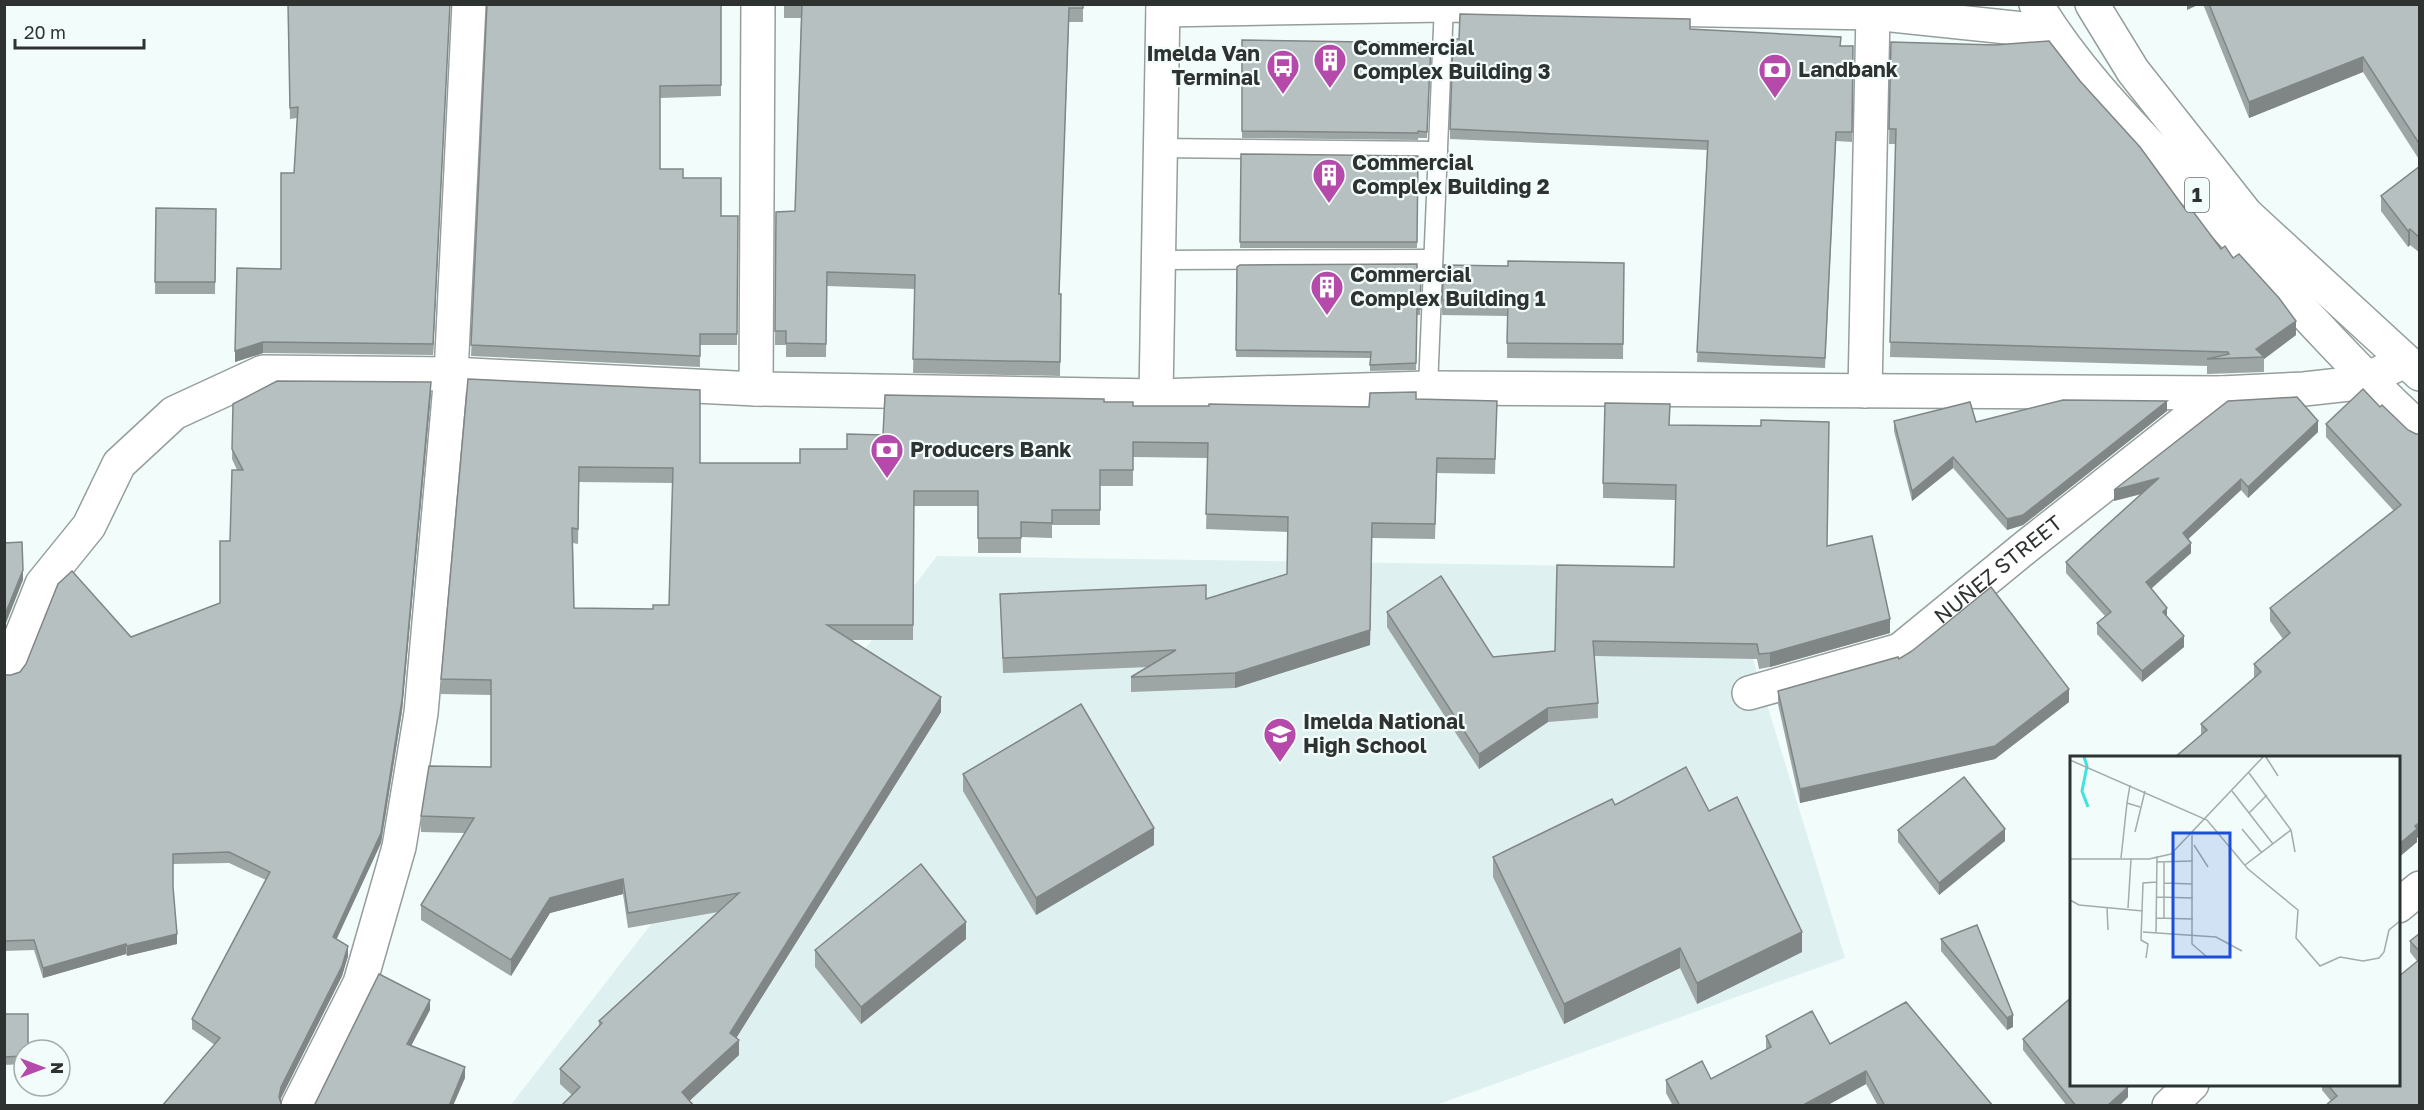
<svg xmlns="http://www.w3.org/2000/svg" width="2424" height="1110" viewBox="0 0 2424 1110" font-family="'Golos Text',sans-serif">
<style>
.built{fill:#def1f0}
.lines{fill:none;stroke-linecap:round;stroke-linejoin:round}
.lane-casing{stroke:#959e9d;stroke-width:21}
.street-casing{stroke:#959e9d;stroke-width:36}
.highway-casing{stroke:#959e9d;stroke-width:36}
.lane{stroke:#fff;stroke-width:18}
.street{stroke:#fff;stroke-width:33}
.highway{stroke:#fff;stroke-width:33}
.wall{fill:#9da5a5;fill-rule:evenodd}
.shaded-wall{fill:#808686}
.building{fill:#b7c0c0;stroke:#808686;stroke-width:1.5;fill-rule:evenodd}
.labels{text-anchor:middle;stroke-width:4.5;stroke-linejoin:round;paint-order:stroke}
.shield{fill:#f2fcfb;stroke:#696f6e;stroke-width:1.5}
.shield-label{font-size:20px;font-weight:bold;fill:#2e3231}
.poi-label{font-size:21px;font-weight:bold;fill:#2e3231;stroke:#f2fcfb;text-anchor:start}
.street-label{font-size:21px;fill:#2e3231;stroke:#f2fcfb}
.inset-river{fill:none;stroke:#42e2de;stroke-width:3}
.inset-road{fill:none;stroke:#a4abaa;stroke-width:1.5}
.view{fill:#1d4ed8;fill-opacity:0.15;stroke:#1d4ed8;stroke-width:3}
.inset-edge{fill:none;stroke:#2e3231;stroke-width:3}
</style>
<rect width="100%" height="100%" fill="#f2fcfb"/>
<path class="built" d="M937,556L1725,568L1845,958L1436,1105L510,1106Z"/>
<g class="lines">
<defs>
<g id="lane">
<path d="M1160,148L1438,151"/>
<path d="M1158,260L1433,259"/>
<path d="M1428,388L1444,4"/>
</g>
<g id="street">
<path d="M1163,10L1444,5L1873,13L2053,32"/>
<path d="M756,389L758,4"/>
<path d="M1865,391L1873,13"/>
<path d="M1156,396L1163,4"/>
<path d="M9,667L42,584L89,526L119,464L174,413L263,372L451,374L756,389L1156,396L1428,388L2221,393L2304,389L2358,383L2405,361"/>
<path id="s1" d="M1749,693L1900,650L2027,546L2221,393"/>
<path d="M2398,906L2420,888"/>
<path d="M298,1106L360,983L399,847L421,713L451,374L469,4"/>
<path d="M2169,1106L2192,1084"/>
</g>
<g id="highway">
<path d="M2036,4C2081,79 2147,141 2206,205C2276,281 2344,359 2420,429"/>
<path d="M2092,4L2133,71L2246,214L2420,374"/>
</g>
</defs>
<use href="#lane" class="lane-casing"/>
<use href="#street" class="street-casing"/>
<use href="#highway" class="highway-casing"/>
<use href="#lane" class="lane"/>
<use href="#street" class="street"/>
<use href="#highway" class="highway"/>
</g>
<g class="wall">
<path d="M288,4H450L433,355L263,353L235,362L281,269L294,173L297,118L290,119Z"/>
<path d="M487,4H721V96L660,98V169L683,178L721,216H738L737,345H700V367L471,356Z"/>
<path d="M784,4H1083V22H1069L1059,294H1061L1060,376L913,373L915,289L827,286L826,357H786V345H775L776,212L795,211L801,18H784Z"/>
<path d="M2203,4H2420V161L2363,72L2249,118Z"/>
<path d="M1690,29L1841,46H1853L1852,142L1836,141L1825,368L1697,362L1707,150L1450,139V129L1459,39Z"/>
<path d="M1242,40L1431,43L1427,138H1418V140L1242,138Z"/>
<path d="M1891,42L2080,81L2185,209L2221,249L2233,258L2296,335L2264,359V372L2207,374V366L1890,357L1896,144H1889Z"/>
<path d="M1241,154L1418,156L1417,248H1240Z"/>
<path d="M2420,166V253L2410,245L2408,247L2381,211V196Z"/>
<path d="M156,208L216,209L215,294H155Z"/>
<path d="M1624,263L1623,359L1507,358V316L1442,315V300L1508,266Z"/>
<path d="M1237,267L1417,274L1421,280L1420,315H1417L1416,370L1370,371V358L1236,357Z"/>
<path d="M468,379L700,463H800L847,449L883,435L1104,402L1133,406L1369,407L1416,399L1497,401L1495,474L1437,473L1435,539L1372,538L1370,645L1235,688L1131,692V677L1149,667L1003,673L1000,594L1206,599L1287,574L1288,532L1206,529L1208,458L1133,457V486H1100V525H1052V538L1021,537V553H978V506H914L913,640H851L941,712L736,1038L739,1055L690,1100L572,1095L560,1084V1069L599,1026V1021L718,912L628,928L623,894L550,913L511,976L421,920V905L465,833L421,832V816L491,767V695L441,694V679ZM579,482L673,483L669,605L653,609L574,608L573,543L578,544Z"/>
<path d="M431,393L402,711L381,843L336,939L348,956L342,976L281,1098L215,1045L192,1029V1019L266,880L229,863L173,864V889L177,944L127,956L126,954L43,978L34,950L4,951V675H11L131,637L220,603L230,541L237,470L232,459L233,404Z"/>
<path d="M2380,407L2408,430L2417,842L2398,858V758L2201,735V724L2254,678V664L2283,639L2270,621V608L2394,511L2326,437V424Z"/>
<path d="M2167,411L2023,525L2007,530L1953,468L1912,501L1894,431V421L1976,422Z"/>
<path d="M1670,425L1827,546L1890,633L1770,667L1759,669L1757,659L1594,656L1598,703V718L1548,722L1479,769L1387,627V612L1493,657L1555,651L1674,567L1675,500L1603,498V483Z"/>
<path d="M2318,432L2248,498L2241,490L2188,539L2191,553L2151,589L2184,647L2142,682L2097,634V623L2105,616L2066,573V562L2142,494L2114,501Z"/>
<path d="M1899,659L2069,702L1995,759L1800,803L1778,704V691Z"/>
<path d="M963,774L1154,845L1036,915L963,791Z"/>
<path d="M1615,805L1709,811L1802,952L1697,1004L1680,968L1564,1024L1493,877V857Z"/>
<path d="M1898,830L2005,841L1939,895L1898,842Z"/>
<path d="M1977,925L2013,1027L2007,1030L1941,951V939Z"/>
<path d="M2420,933V1106L2331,1101L2322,1090V1084H2398L2417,961L2410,952V941Z"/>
<path d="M966,939L861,1024L815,967V950Z"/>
<path d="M4,1014L24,1050V1064L4,1065Z"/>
<path d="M1766,1036L1830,1044L1993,1106H1878L1866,1084L1826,1106H1673L1666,1093V1080L1711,1079L1766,1050Z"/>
<path d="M2023,1039L2072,1084L2128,1097L2119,1106H2067L2023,1050Z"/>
</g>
<g class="shaded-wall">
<path d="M450,4L433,355V344Z"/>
<path d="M2187,4H2200L2187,10Z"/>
<path d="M2363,57V72L2249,118V102Z"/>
<path d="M2410,229V245L2408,247V231Z"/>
<path d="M2296,321V335L2264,359V357L2256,349Z"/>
<path d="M263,342V353L235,362V351Z"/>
<path d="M431,382V393L402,711L381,843L333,947V937Z"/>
<path d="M2167,401V411L2023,525L2007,530V519Z"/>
<path d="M2318,421V432L2248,498V487Z"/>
<path d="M1953,457V468L1912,501V491Z"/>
<path d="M2159,478V489L2114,501V490Z"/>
<path d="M2241,479V490L2183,544V533Z"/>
<path d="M1372,523L1370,645L1235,688V673Z"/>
<path d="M2191,543V553L2146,593V582Z"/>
<path d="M23,570V580L4,628V617Z"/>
<path d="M2167,608V619L2163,612Z"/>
<path d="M1890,619V633L1770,667V653Z"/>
<path d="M2184,636V647L2142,682V671Z"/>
<path d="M2069,689V702L1995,759L1800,803V789Z"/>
<path d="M941,697V712L730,1048V1033Z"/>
<path d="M1548,708V722L1479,769V754Z"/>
<path d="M2420,822V836L2417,838V842L2398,858V845Z"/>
<path d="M1154,828V845L1036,915V898Z"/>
<path d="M2005,829V841L1939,895V883Z"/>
<path d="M623,879V894L550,913L511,976V960L550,898Z"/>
<path d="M966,922V939L861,1024V1007Z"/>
<path d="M1802,932V952L1697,1004V983Z"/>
<path d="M177,934V944L127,956V946Z"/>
<path d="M126,944V954L43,978V968Z"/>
<path d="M348,946V956L342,976L281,1098L280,1106L279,1097L281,1087Z"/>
<path d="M1680,948V968L1564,1024V1004Z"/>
<path d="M430,1000V1010L407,1054V1044Z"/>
<path d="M2013,1015V1027L2007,1030V1018Z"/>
<path d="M739,1040V1055L684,1106L682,1092Z"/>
<path d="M465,1067V1078L453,1106H449Z"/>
<path d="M1866,1071V1084L1826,1106H1805V1104Z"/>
<path d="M2128,1087V1097L2119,1106H2107Z"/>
</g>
<g class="building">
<path d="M288,4H450L433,344L263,342L235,351L237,268L281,269V173H294L298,107L290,108Z"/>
<path d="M487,4H721V85L660,86V169H683V178H721V216H738L737,334H700V356L471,345Z"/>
<path d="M801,4H1083V8H1069L1059,294H1061L1060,362L913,359L915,275L827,272L826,344L786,343V331H775L776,212L795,211L802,5Z"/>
<path d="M2209,4H2420V145L2363,57L2249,102Z"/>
<path d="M1460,14L1690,19V29L1841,37L1840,46H1853L1852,132H1836L1825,358L1697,352L1708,141L1450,129L1453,39H1459Z"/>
<path d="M1242,40L1431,43L1427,132L1418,131V133L1242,131Z"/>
<path d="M2049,41L2080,81L2140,147L2185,209L2189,206L2221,249L2225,246L2233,258L2239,254L2279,298L2296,321L2256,349L2264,357L2207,359L2229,354L2228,352L1890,342L1896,129H1889L1891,42L1995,45Z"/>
<path d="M1241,154L1418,156L1417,242H1240Z"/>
<path d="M2420,166V238L2410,229L2408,231L2381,196Z"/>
<path d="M156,208L216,209L215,282H155Z"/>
<path d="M1508,261L1624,263L1623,344L1507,343L1508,301L1442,300L1444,265L1508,266Z"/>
<path d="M1417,264V274H1421L1420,309H1417L1416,363L1370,365L1371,352L1236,350L1237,267L1240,265Z"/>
<path d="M468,379L700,390V463H800V449H847V434L883,435L885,395L1104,399V402H1133V406H1209V404L1369,407L1370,393L1416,392V399L1497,401L1495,459L1437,458L1435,524L1372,523L1370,630L1235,673L1131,677L1176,650L1003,658L1000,594L1206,585V599L1287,574L1288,517L1206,514L1208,443L1133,442V470H1100V510H1052V523L1021,522V538H978V491H914L913,625H827L941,697L730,1033L739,1040L682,1092L694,1106H561L580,1087L560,1069L602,1023L599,1021L739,893L628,913L623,879L550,898L511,960L421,905L474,818L421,816L429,766L491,767V680L441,679ZM579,467L673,468L669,605H653V609L574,608L572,528L578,529Z"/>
<path d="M277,381L431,382L402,700L381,833L333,937L348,946L342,966L281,1087L279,1097L282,1106H162L220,1038L192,1019L270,872L229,852L173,854V887L177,934L127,946L126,944L43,968L34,940L4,941V675H11L20,672L26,664L58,584L72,571L131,637L220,603V541H230L232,470H243L232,449L233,404Z"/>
<path d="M2363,389L2380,407L2382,405L2408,430L2416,434H2420V822L2415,826L2417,829L2398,845V758H2174L2207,730L2201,724L2261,672L2254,664L2290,633L2270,608L2401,505L2326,424Z"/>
<path d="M2297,397L2318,421L2248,487L2241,479L2183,533L2191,543L2146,582L2167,608L2163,612L2184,636L2142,671L2097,623L2111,612L2066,562L2159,478L2114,490L2228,401Z"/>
<path d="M2063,400L2167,401L2023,515L2007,519L1953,457L1912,491L1894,421L1970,402L1976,422Z"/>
<path d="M1605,403L1670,404L1669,425L1761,426V420L1829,422L1827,546L1872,536L1890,619L1770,653L1759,654L1757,644L1593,641L1598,703L1548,708L1479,754L1387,612L1441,576L1493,657L1555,651L1557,565L1674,567L1676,485L1603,483Z"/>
<path d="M22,542L23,570L4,617V543Z"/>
<path d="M1991,587L2069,689L1995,746L1800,789L1778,691L1898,657L1899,659L1912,651Z"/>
<path d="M1081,704L1154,828L1036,898L963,774Z"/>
<path d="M1686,767L1709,811L1737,797L1802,932L1697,983L1680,948L1564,1004L1493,857L1612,799L1615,805Z"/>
<path d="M1964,777L2005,829L1939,883L1898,830Z"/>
<path d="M921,864L966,922L861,1007L815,950Z"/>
<path d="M1977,925L2013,1015L2007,1018L1941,939Z"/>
<path d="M2420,933V952L2410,941Z"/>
<path d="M2420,959V1106H2325L2337,1096L2327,1084H2398V977Z"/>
<path d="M379,974L430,1000L407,1044L465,1067L449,1106H314Z"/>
<path d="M2072,997V1084H2126L2128,1087L2107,1106H2076L2023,1039Z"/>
<path d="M1906,1002L1993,1106H1885L1866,1071L1805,1104V1106H1680L1666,1080L1702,1061L1711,1079L1771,1047L1766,1036L1812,1011L1830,1044Z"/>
<path d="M4,1014H28V1050H24V1056L4,1057Z"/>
</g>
<defs>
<symbol id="building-pin" viewBox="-11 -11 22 30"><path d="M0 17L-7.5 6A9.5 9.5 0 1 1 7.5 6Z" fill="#b54aab" stroke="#f2fcfb"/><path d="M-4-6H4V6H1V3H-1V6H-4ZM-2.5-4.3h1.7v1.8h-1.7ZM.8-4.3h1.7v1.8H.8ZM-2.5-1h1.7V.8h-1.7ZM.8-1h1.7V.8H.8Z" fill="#fff"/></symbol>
<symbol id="bus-pin" viewBox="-11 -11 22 30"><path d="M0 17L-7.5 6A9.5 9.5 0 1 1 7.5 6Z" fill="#b54aab" stroke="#f2fcfb"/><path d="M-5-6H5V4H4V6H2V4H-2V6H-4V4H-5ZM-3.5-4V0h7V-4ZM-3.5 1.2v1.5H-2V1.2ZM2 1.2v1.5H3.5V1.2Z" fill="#fff"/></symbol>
<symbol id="bank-pin" viewBox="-11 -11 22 30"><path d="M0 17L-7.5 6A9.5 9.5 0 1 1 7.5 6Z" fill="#b54aab" stroke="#f2fcfb"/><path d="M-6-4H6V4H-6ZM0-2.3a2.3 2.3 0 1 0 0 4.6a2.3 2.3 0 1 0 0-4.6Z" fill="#fff"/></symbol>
<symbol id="school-pin" viewBox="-11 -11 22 30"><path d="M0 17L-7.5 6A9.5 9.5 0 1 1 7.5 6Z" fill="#b54aab" stroke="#f2fcfb"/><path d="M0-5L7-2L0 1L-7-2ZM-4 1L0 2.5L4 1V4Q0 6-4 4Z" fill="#fff"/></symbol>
</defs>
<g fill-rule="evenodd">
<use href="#building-pin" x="1311" y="41" width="38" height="52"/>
<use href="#bus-pin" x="1264" y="47" width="38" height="52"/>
<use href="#bank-pin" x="1756" y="51" width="38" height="52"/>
<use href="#building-pin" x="1310" y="156" width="38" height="52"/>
<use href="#building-pin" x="1308" y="268" width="38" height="52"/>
<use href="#bank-pin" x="868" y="431" width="38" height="52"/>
<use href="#school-pin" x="1261" y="715" width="38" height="52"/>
</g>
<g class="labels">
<rect class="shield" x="2185" y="178" width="24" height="34" rx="4.5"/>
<g class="shield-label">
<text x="2197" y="202">1</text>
</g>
<g class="poi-label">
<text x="1353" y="55">Commercial<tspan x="1353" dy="24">Complex Building 3</tspan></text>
<text x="1260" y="61" text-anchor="end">Imelda Van<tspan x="1260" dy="24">Terminal</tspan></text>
<text x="1798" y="77">Landbank</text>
<text x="1352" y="170">Commercial<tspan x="1352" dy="24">Complex Building 2</tspan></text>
<text x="1350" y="282">Commercial<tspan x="1350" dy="24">Complex Building 1</tspan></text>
<text x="910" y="457">Producers Bank</text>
<text x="1303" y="729">Imelda National<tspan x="1303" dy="24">High School</tspan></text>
</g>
<g class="street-label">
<text dy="7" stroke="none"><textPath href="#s1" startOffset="284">NUÑEZ STREET</textPath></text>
</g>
</g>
<g transform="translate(2070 756)">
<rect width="330" height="330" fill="#f2fcfb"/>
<path class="inset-river" d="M14,1L17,10L12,35L18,51"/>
<path class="inset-road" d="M196,1L208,20M0,4L137,64L178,113L228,154L226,182L250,210L270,201L293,205L309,202L314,196L319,174L330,165M179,17L221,74L225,96M162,35L203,88M57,47L60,29M179,57L197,39M172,73L192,97M65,76L75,35M122,79V188L137,201M124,89L138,111M51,102L57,47L70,51M0,103H79L101,98L193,1M87,106L123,105M175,109L221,74M94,127L122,128M87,141L123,142M103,142L104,96M0,144L9,149L73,155M37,151L38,174M58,152L61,103M86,162L123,163M94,162V106M73,176L146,181L172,195M86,176L87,100M76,202L78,188L71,184L73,127L87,126"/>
<path class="view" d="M103,77H160V201H103Z"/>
<rect width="330" height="330" class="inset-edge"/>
</g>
<rect width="2424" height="1110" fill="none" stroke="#2e3231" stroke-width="12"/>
<g transform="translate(42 1068) rotate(90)"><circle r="28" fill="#f2fcfb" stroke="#a4abaa" stroke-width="1.5"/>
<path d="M0-4.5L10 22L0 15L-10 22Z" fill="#b54aab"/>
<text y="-9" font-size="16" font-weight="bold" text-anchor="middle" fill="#2e3231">N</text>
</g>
<path d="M15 39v9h129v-9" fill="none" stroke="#2e3231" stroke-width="3"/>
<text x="24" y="39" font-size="18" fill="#2e3231" stroke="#f2fcfb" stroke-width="4.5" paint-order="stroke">20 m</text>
</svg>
